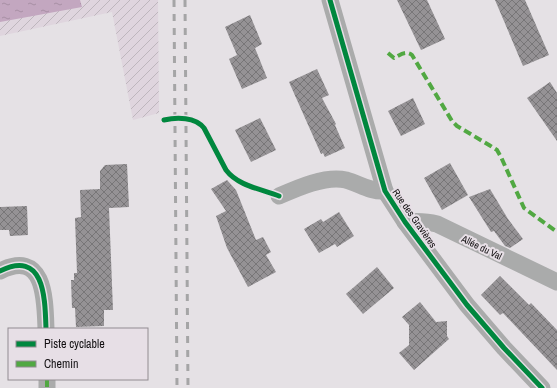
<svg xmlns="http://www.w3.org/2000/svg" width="557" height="388" viewBox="0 0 557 388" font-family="'Archivo Narrow',sans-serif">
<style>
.industrial{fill:url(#industrial-furrows)}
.water{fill:url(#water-ripples)}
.building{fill:url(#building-cross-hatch)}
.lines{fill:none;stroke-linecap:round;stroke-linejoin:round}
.street{stroke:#aaabab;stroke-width:17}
.rail{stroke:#a5a5a6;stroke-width:3;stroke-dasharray:7 7;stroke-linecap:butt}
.quiet{stroke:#51a842;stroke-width:4;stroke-dasharray:8 4;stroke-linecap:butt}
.cycleway-casing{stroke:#e7dfe6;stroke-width:8}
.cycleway{stroke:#00873e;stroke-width:5}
.labels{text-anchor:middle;stroke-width:4;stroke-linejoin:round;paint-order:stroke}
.street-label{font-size:10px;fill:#131012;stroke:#e7dfe6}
</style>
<defs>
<pattern id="industrial-furrows" width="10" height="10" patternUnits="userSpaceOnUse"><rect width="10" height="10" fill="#dfd5de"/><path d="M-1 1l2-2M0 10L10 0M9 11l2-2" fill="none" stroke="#beb6bd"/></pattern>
<pattern id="water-ripples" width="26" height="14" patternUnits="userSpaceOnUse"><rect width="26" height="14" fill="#c3a7c0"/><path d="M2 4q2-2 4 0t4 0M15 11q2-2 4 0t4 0" fill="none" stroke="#a78fa4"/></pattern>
<pattern id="building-cross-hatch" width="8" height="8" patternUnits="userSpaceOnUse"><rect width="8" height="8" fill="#959295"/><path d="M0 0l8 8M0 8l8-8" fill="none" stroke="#787678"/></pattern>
</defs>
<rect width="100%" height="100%" fill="#e5e1e5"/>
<path class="industrial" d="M0,0H158L159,113L133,120L112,12L0,36Z"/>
<path class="water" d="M0,0H80L82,7L0,22Z"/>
<g class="building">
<path d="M397,0H427L445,39L421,50Z"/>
<path d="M495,0H525L549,55L523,66Z"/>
<path d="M250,15L262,44L255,48L267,78L242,89L229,59L237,55L225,27Z"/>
<path d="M317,69L329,95L322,98L336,124L335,125L345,148L325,157L323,153L321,154L289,82Z"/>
<path d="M550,82L557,93V141L527,98Z"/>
<path d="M413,98L425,124L401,136L388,111Z"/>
<path d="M260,118L276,150L251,162L235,130Z"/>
<path d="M450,163L468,195L442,210L424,178Z"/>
<path d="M127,164L129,207L109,208L113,310H104V326L76,327L75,308H72L71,280H74V273H77L75,218L81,217L80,190L100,189V171L105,165Z"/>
<path d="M227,180L236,190L256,240L263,237L271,252L266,255L276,272L248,287L227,248L216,216L226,211L211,189Z"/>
<path d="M490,189L508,219L523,239L510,248L505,246L494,231L491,232L469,197Z"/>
<path d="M27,206L28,235L10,236L9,230H0V207Z"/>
<path d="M339,212L354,236L337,247L335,244L319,253L304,229L321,219L323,222Z"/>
<path d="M377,267L394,288L363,314L346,294Z"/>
<path d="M500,276L529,305L531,303L557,330V370L503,313L500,315L481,295Z"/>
<path d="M420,302L436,322L447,321V336L449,339L414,370L399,353L409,345V325L402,317Z"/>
</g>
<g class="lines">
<g class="street">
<path d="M330,0L385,191L405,222L467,305L504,348L542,388"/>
<path d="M279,196C297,188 326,175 346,180C360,184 370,192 385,191"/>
<path d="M405,222C416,221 426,221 437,224L557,282"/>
<path d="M0,271C45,249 45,299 46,329"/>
<path d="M47,379V388"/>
</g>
<g class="rail">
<path d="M174,0L177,388"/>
<path d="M185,0L188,388"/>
</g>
<g class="quiet">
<path d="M388,53L394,58C400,55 406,50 412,55L452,121L457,126L489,145L497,150L501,157L524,208L557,232"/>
<path d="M47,379V388"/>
</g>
<defs>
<g id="cycleway">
<path d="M330,0L385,191L405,222L467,305L504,348L542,388"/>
<path d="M164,120C177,117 195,117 204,128L226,170C238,186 261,189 279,196"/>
<path d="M0,271C45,249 45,299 46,329"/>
</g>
</defs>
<use href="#cycleway" class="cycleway-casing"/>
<use href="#cycleway" class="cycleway"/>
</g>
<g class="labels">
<g class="street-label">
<text transform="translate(415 218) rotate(55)" y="4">Rue des Gravières</text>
<text transform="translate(482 247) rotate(26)" y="4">Allée du Val</text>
</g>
</g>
<rect x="8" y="328" width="140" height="52" fill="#e7dfe6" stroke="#928c91"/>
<rect x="16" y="341" width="20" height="6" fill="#00873e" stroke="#928c91"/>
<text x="44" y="348" font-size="12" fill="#131012">Piste cyclable</text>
<rect x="16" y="361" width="20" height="6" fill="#51a842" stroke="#928c91"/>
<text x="44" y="368" font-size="12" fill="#131012">Chemin</text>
</svg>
